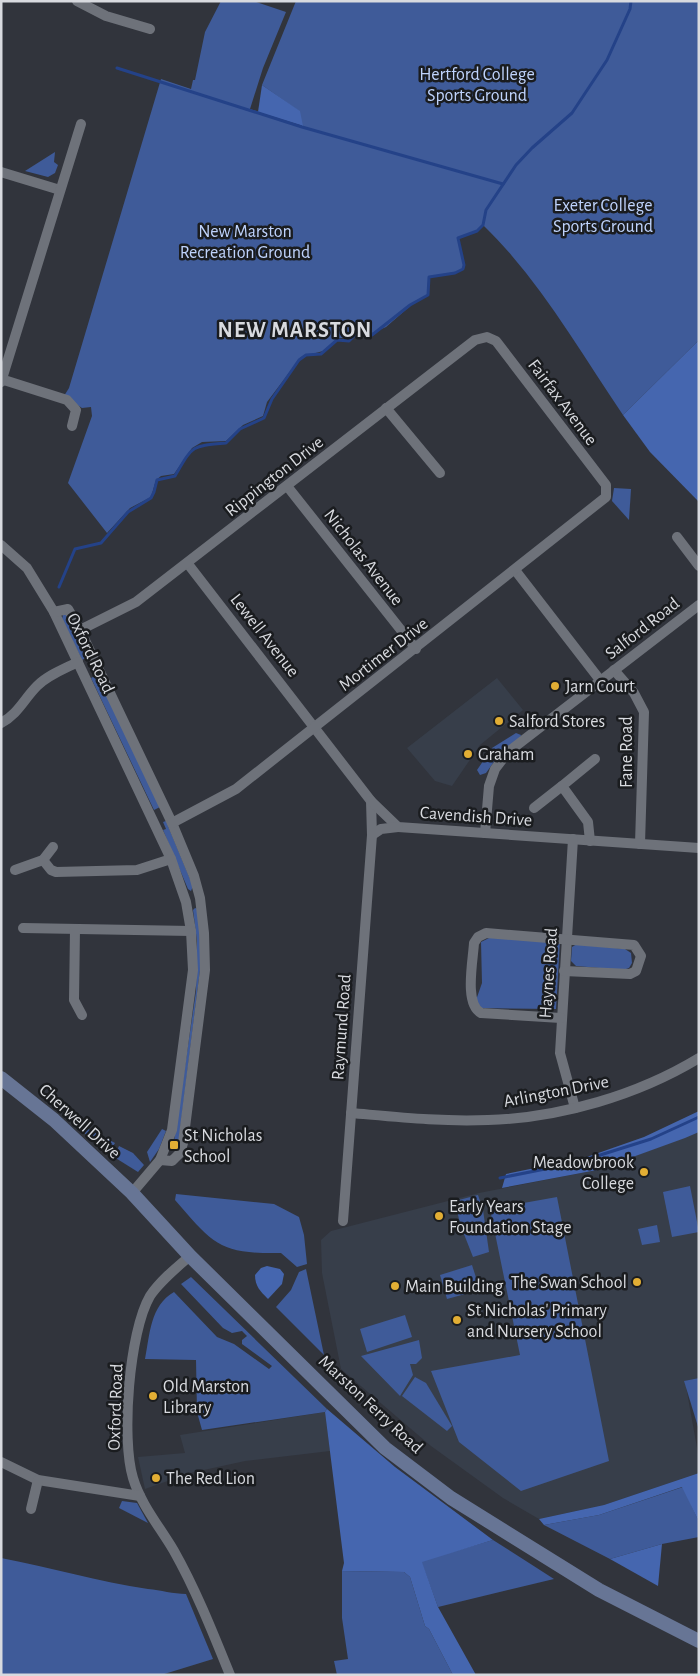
<svg xmlns="http://www.w3.org/2000/svg" width="700" height="1676" viewBox="0 0 700 1676" font-family="'Alegreya Sans',sans-serif">
<style>
.built{fill:#373e4a}
.green{fill:#3f5b99}
.forest{fill:#4566af}
.lines{fill:none;stroke-linecap:round;stroke-linejoin:round}
.stream{stroke:#244288;stroke-width:3}
.street{stroke:#6e727a;stroke-width:10}
.secondary{stroke:#677595;stroke-width:14}
.poi-dot{fill:#e2ae34;stroke:#1a1c1f;stroke-width:2}
.labels{text-anchor:middle;stroke-width:5;stroke-linejoin:round;paint-order:stroke}
.park-label{font-size:18px;fill:#bfd3fc;stroke:#1a1c1f}
.street-label{font-size:18px;fill:#d8dadf;stroke:#1a1c1f}
.poi-label{font-size:18px;fill:#d8dadf;stroke:#1a1c1f;text-anchor:start}
.district-label{font-size:22px;font-weight:bold;letter-spacing:1px;fill:#d8dadf;stroke:#1a1c1f}
</style>
<rect width="100%" height="100%" fill="#31343c"/>
<g class="built">
<path d="M497,678L523,710L480,745L452,786L435,781L407,748Z"/>
<path d="M699,1132V1378L685,1381L699,1459V1473L604,1505L539,1519L503,1498L431,1446L341,1369L322,1273L321,1240L331,1231L479,1193L597,1170Z"/>
<path d="M325,1412L330,1451L245,1461L190,1473L145,1489L138,1457L185,1453L180,1435Z"/>
</g>
<g class="green">
<path d="M221,1H253L286,12L263,68L250,109L302,126L299,111L262,85L296,1H699V340L623,415C579,350 539,279 483,225L477,231L458,238L464,265L463,269L455,273L429,277L428,295L416,301L386,327L377,331L372,333L359,329L351,338H338L323,351L301,357L267,402L263,416L243,425L226,441L202,442L192,448L174,474L161,476L156,480L151,497L130,508L107,533L68,483L92,416L91,407L82,408L64,396L69,388L161,79L191,89L193,80H195L205,32Z"/>
<path d="M55,152L54,162L58,165L55,173L48,177L25,171Z"/>
<path d="M614,488L631,489L629,520L612,501Z"/>
<path d="M63,615H66L70,619L88,657L82,660L62,619Z"/>
<path d="M92,665L160,807L154,810L91,678L95,676Z"/>
<path d="M516,733L521,735L520,738L496,759L486,773L480,775L477,770L492,748Z"/>
<path d="M166,821L193,886L191,891L188,889L163,830L166,829L163,822Z"/>
<path d="M195,908L198,909L201,962L178,1147H176V1142L174,1141L196,991L197,941L193,910Z"/>
<path d="M491,937L560,941L556,1009L479,1008L475,1003L482,983L481,942Z"/>
<path d="M577,944L625,949L631,953L632,963L629,968L623,970L576,966L571,961L572,947Z"/>
<path d="M75,1119L84,1127L115,1143L108,1154L73,1123Z"/>
<path d="M162,1129L166,1131L159,1149L150,1162L147,1152Z"/>
<path d="M119,1146L133,1153L144,1165L138,1172L114,1157Z"/>
<path d="M690,1186L699,1232L672,1237L663,1192Z"/>
<path d="M176,1194L274,1204L299,1217L304,1235L307,1264L297,1267L281,1253C220,1254 214,1245 175,1200Z"/>
<path d="M478,1195L483,1210L489,1252L473,1257L460,1224L455,1201Z"/>
<path d="M557,1197L609,1461L521,1491L459,1442L431,1371L520,1355L490,1209Z"/>
<path d="M657,1225L660,1242L642,1245L638,1229Z"/>
<path d="M472,1265L480,1290L447,1299L440,1275Z"/>
<path d="M306,1269L324,1355L276,1307L291,1290L299,1272Z"/>
<path d="M191,1277L327,1409L325,1412L202,1430L197,1412L196,1360L145,1359C150,1334 150,1306 174,1292L217,1337L234,1344L269,1369L272,1366L242,1344V1340L247,1336L242,1331L232,1333L223,1328L181,1284Z"/>
<path d="M405,1315L412,1337L367,1352L360,1329Z"/>
<path d="M419,1340L422,1358L416,1364H410L413,1375L400,1396L361,1356Z"/>
<path d="M415,1377L426,1383L452,1426L447,1431L402,1396Z"/>
<path d="M699,1378V1430L684,1381Z"/>
<path d="M683,1487L699,1522V1537L662,1544L610,1559L544,1525L599,1515Z"/>
<path d="M122,1501L137,1503L148,1523L119,1508Z"/>
<path d="M493,1540L554,1579L438,1607L421,1561Z"/>
<path d="M1,1558C50,1567 99,1582 148,1589C161,1590 173,1594 186,1594L213,1659L161,1675H1Z"/>
<path d="M342,1571L404,1572L410,1577L425,1626L429,1629L453,1675H337L334,1661L348,1659L342,1618Z"/>
</g>
<g class="forest">
<path d="M262,85L300,111L303,126L258,112Z"/>
<path d="M699,340V502L650,452L623,415Z"/>
<path d="M699,1111V1132L685,1138L597,1170L502,1188L506,1174L584,1158L644,1137Z"/>
<path d="M267,1266L280,1269L284,1274L282,1284L268,1299C260,1291 255,1286 255,1275L261,1268Z"/>
<path d="M327,1409L395,1467L493,1540L422,1562L438,1607L476,1675H453L429,1629L425,1626L410,1577L404,1572L342,1571L344,1563L325,1412Z"/>
<path d="M699,1473V1522L682,1487L599,1515L544,1525L539,1519L604,1505Z"/>
<path d="M662,1544L658,1586L610,1559Z"/>
</g>
<g class="lines">
<g class="stream">
<path d="M117,68L302,127L503,184"/>
<path d="M59,587L75,549L101,543L128,512L151,498L154,492L157,480L175,476C193,445 191,446 226,443L240,429L264,418L272,399L299,360L306,355L321,354L337,340L349,341L360,330L372,335L410,305L428,295L429,277L455,273L463,269L464,265L458,238L477,231L483,225L486,210L516,165L532,148L572,113L607,60L630,9L631,1"/>
<path d="M500,1178L575,1163L651,1139L699,1117"/>
</g>
<g class="street">
<path d="M77,1L106,16L150,29"/>
<path d="M1,172L60,190"/>
<path d="M1,379L67,400L76,410L72,426"/>
<path d="M1,382L81,124"/>
<path d="M386,408L440,473"/>
<path d="M287,486L416,649"/>
<path d="M677,537L699,566"/>
<path d="M1,545L27,568L54,612L171,859L186,902L191,931L193,970L172,1130L160,1160L132,1193"/>
<path d="M188,564L371,801L372,835L343,1221"/>
<path d="M515,570L600,680"/>
<path d="M54,612L68,609L80,630L172,823L194,876L200,898L204,933L205,970L183,1143L180,1153L172,1161L160,1160"/>
<path d="M80,630L136,602L475,340L487,337L496,341L606,485V497L236,789L172,823"/>
<path d="M614,670L634,693L644,712L640,844"/>
<path d="M1,723C18,714 24,699 37,686C48,675 64,669 78,662"/>
<path d="M371,801L398,827L699,848"/>
<path d="M534,808L562,786"/>
<path d="M485,833L489,786L495,769L508,752L699,605"/>
<path d="M372,835L381,829L398,827"/>
<path d="M573,839L560,1053L575,1108"/>
<path d="M590,841L588,822L562,786L595,759"/>
<path d="M43,860L51,870L56,872L137,870L171,859"/>
<path d="M15,870L43,860L53,847"/>
<path d="M23,928L191,931"/>
<path d="M75,929L74,1000L82,1015"/>
<path d="M561,1018L481,1013C464,1004 473,961 474,943L478,937L486,933L634,945L641,956L636,971L630,974L564,971"/>
<path d="M351,1113C397,1117 442,1122 488,1120C560,1118 638,1095 699,1058"/>
<path d="M190,1256C176,1268 160,1281 150,1296C129,1332 121,1439 133,1478C141,1505 160,1527 174,1551C196,1590 213,1633 230,1675"/>
<path d="M1,1462L38,1480L140,1496"/>
<path d="M31,1509L38,1480"/>
</g>
<path class="secondary" d="M1,1078L54,1120L132,1193L190,1256L385,1448L451,1498L599,1590L699,1641"/>
</g>
<g class="poi-dot">
<circle cx="555" cy="686" r="5"/>
<circle cx="499" cy="721" r="5"/>
<circle cx="468" cy="754" r="5"/>
<rect x="169" y="1140" width="10" height="10" rx="2.5"/>
<circle cx="644" cy="1172" r="5"/>
<circle cx="439" cy="1216" r="5"/>
<circle cx="637" cy="1282" r="5"/>
<circle cx="395" cy="1286" r="5"/>
<circle cx="457" cy="1320" r="5"/>
<circle cx="153" cy="1396" r="5"/>
<circle cx="156" cy="1478" r="5"/>
</g>
<g class="labels">
<g class="park-label">
<text x="477" y="80">Hertford College<tspan x="477" dy="21">Sports Ground</tspan></text>
<text x="603" y="211">Exeter College<tspan x="603" dy="21">Sports Ground</tspan></text>
<text x="245" y="237">New Marston<tspan x="245" dy="21">Recreation Ground</tspan></text>
</g>
<g class="street-label">
<text transform="translate(563 402) rotate(53)" y="6">Fairfax Avenue</text>
<text transform="translate(274 476) rotate(-38)" y="6">Rippington Drive</text>
<text transform="translate(364 557) rotate(52)" y="6">Nicholas Avenue</text>
<text transform="translate(642 628) rotate(-38)" y="6">Salford Road</text>
<text transform="translate(265 635) rotate(52)" y="6">Lewell Avenue</text>
<text transform="translate(91 653) rotate(64)" y="6">Oxford Road</text>
<text transform="translate(383 654) rotate(-38)" y="6">Mortimer Drive</text>
<text transform="translate(626 752) rotate(-90)" y="6">Fane Road</text>
<text transform="translate(476 816) rotate(4)" y="6">Cavendish Drive</text>
<text transform="translate(548 973) rotate(-86)" y="6">Haynes Road</text>
<text transform="translate(341 1027) rotate(-86)" y="6">Raymund Road</text>
<text transform="translate(556 1091) rotate(-11)" y="6">Arlington Drive</text>
<text transform="translate(80 1121) rotate(42)" y="6">Cherwell Drive</text>
<text transform="translate(371 1404) rotate(43)" y="6">Marston Ferry Road</text>
<text transform="translate(115 1407) rotate(-88)" y="6">Oxford Road</text>
</g>
<g class="poi-label">
<text x="565" y="692">Jarn Court</text>
<text x="509" y="727">Salford Stores</text>
<text x="478" y="760">Graham</text>
<text x="184" y="1141">St Nicholas<tspan x="184" dy="21">School</tspan></text>
<text x="634" y="1168" text-anchor="end">Meadowbrook<tspan x="634" dy="21">College</tspan></text>
<text x="449" y="1212">Early Years<tspan x="449" dy="21">Foundation Stage</tspan></text>
<text x="627" y="1288" text-anchor="end">The Swan School</text>
<text x="405" y="1292">Main Building</text>
<text x="467" y="1316">St Nicholas' Primary<tspan x="467" dy="21">and Nursery School</tspan></text>
<text x="163" y="1392">Old Marston<tspan x="163" dy="21">Library</tspan></text>
<text x="166" y="1484">The Red Lion</text>
</g>
<g class="district-label">
<text x="295" y="337">NEW MARSTON</text>
</g>
</g>
<rect width="700" height="1676" fill="none" stroke="#d8dadf" stroke-width="5"/>
</svg>
